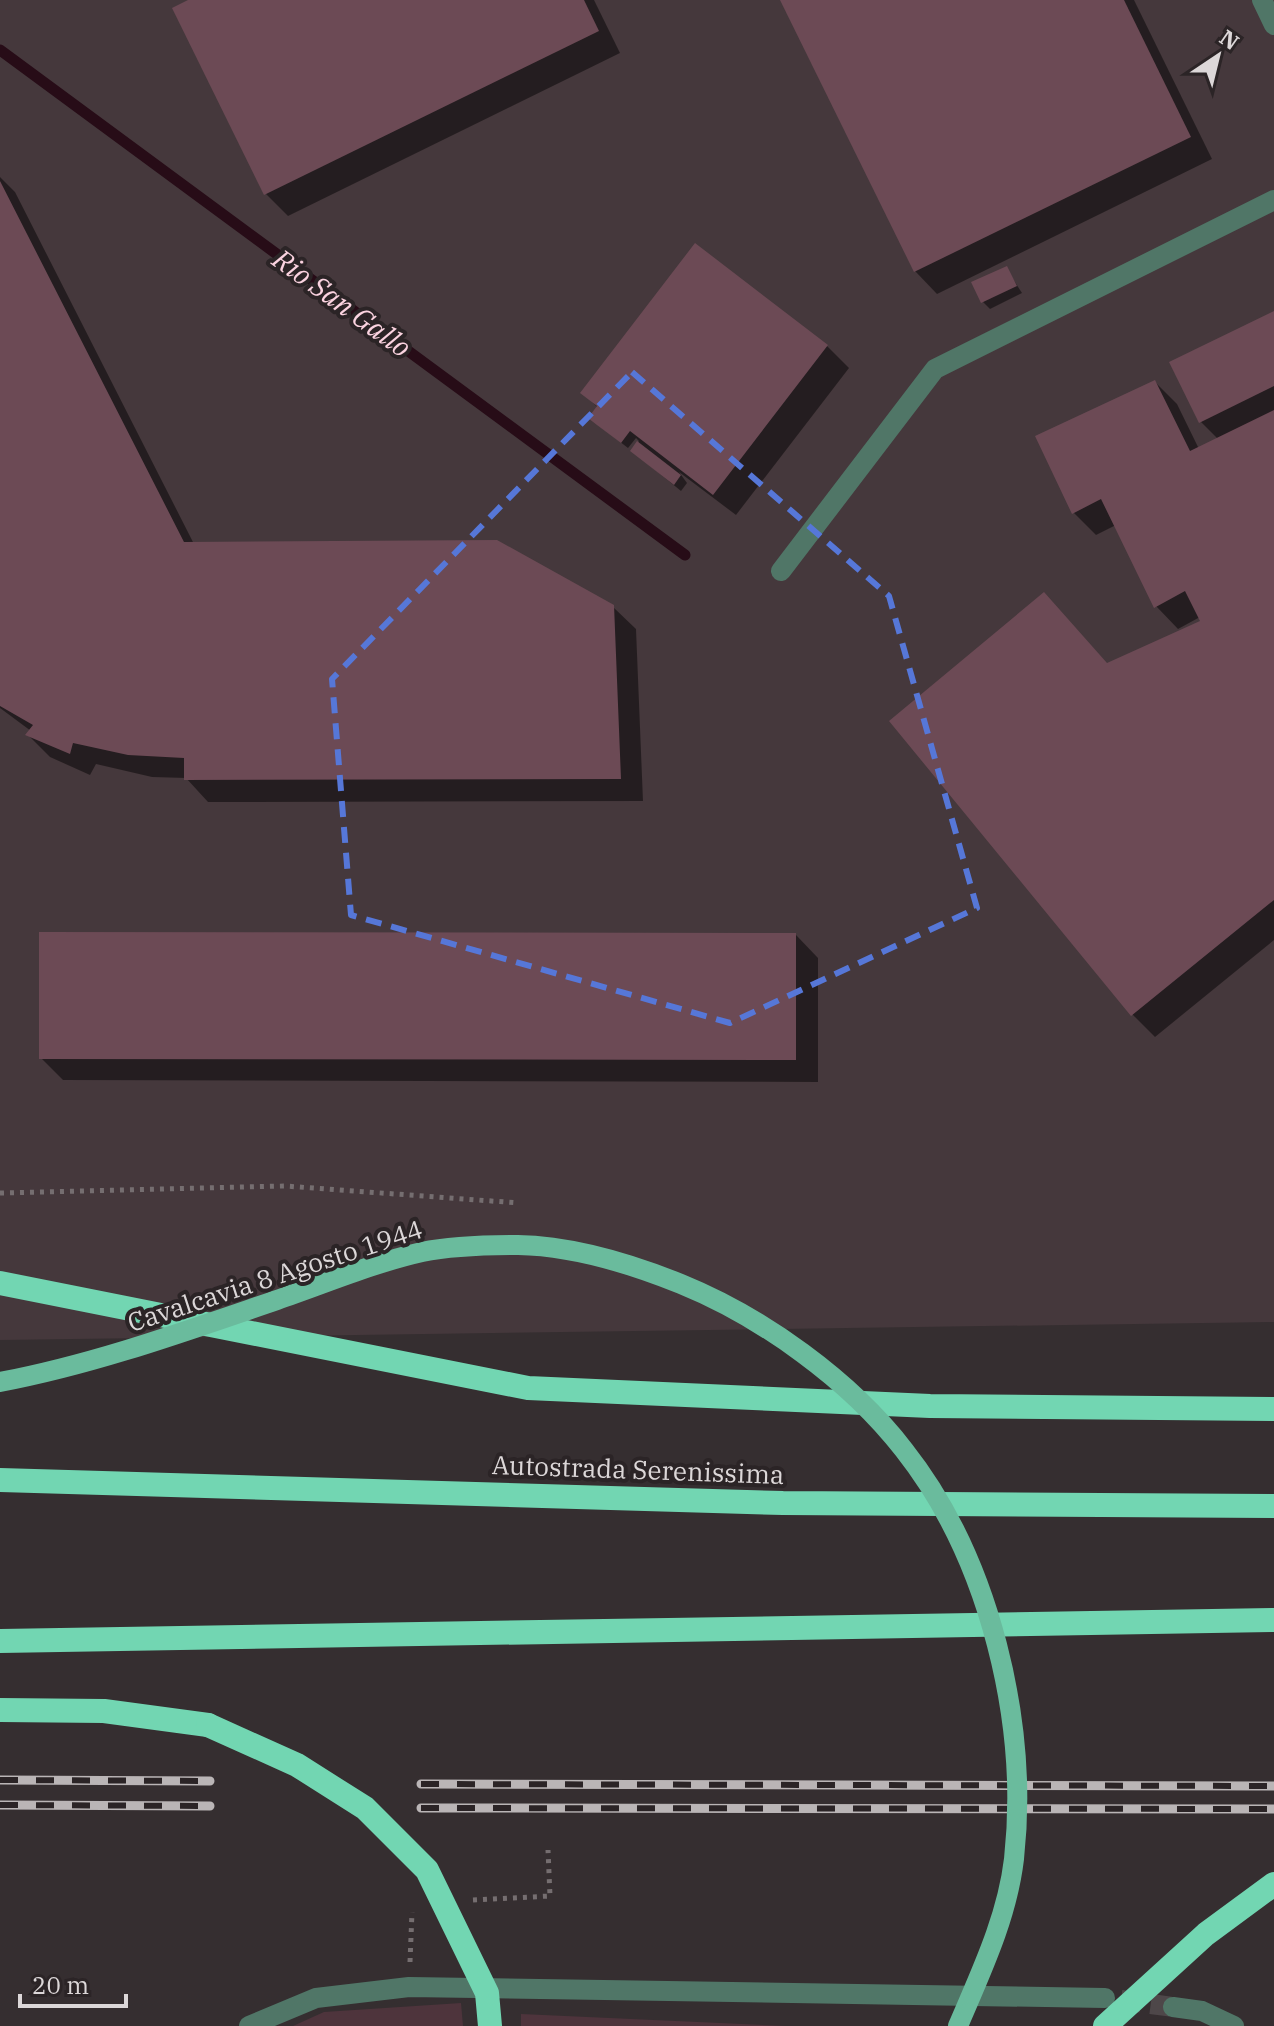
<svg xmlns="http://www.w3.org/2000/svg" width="1274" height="2026" viewBox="0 0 1274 2026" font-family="'IBM Plex Serif',serif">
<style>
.built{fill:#45383c}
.green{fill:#4e343c}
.shadow{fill:#0007}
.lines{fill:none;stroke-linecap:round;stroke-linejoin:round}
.stream{stroke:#270c17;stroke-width:11}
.building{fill:#6c4a55}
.minor-tunnel{stroke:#4e4749;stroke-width:20;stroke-dasharray:20 10;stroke-linecap:butt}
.path{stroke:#756e70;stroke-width:5;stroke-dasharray:4 6;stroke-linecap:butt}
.minor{stroke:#507667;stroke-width:20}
.highway{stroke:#72d6b2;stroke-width:24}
.rail-casing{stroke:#bab5b6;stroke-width:9}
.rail{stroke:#2b2426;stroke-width:6;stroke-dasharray:18;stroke-linecap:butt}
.major-bridge{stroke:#6abb9d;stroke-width:20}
.highway-bridge{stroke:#72d6b2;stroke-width:24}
.marked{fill:none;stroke:#5677d8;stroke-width:6;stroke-dasharray:16 10;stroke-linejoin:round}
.labels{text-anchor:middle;stroke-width:8;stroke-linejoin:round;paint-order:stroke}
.street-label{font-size:26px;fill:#dcd7d8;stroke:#2b2426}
.water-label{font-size:28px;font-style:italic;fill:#fbd3e0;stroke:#2b2426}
</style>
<rect width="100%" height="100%" fill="#352e30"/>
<path class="built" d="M0,0H1274V1322L0,1340Z"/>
<g class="green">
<path d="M461,2003L463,2026H293L324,2012Z"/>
<path d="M521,2014L786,2026H521Z"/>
</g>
<g class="shadow">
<path d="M192,0H594L620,53L288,216L266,194Z"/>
<path d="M782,0H1134L1212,159L937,294L915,271Z"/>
<path d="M0,177L15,192L194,544L613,607L636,629L643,801L208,802L186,778L152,777L96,764L90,775L50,757L28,735L31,731L0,708Z"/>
<path d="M1006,268L1022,293L990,309L983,302Z"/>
<path d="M1274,313V940L1155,1037L1133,1015L891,721L1044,594L1108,665L1202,622L1200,617L1178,629L1156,606L1116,525L1096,535L1074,513L1038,437L1155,382L1177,404L1199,449L1218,439L1201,422Z"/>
<path d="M827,346L849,368L736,515L679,472L687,483L681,491L632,451L639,441L636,438L628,448L597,424L598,408L583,392Z"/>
<path d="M796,935L818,958V1082L63,1080L41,1058Z"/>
</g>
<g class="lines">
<path class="stream" d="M0,50L685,555"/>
</g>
<g class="building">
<path d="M188,0H584L599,31L264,195L172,8Z"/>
<path d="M780,0H1124L1191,137L914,272Z"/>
<path d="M0,181L184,542L497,540L614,605L621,779L184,780V758L128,755L73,743L70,754L25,735L33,725L0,706Z"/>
<path d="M695,243L828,345L713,495L630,431L621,443L597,425L588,418L597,406L580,393Z"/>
<path d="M1007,266L1017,286L981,303L971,282Z"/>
<path d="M1274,311V386L1199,423L1169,362Z"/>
<path d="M1155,380L1190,451L1274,410V900L1131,1016L889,721L1044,592L1107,663L1200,621L1185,591L1154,608L1101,499L1072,514L1035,436Z"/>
<path d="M637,441L681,475L674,485L630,451Z"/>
<path d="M39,932L796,933V1060L39,1059Z"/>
</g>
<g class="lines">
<path class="minor-tunnel" d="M1121,2000L1173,2007"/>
<g class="path">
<path d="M0,1193L285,1186L519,1203"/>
<path d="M473,1900L550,1896L548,1850"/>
<path d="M410,1962L412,1912"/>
</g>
<g class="minor">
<path d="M1262,0L1274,25"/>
<path d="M781,571L935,369L1274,200"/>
<path d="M1173,2007L1202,2011L1234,2026"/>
<path d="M249,2026L316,1998L409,1987L1105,1998"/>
</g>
<g class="highway">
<path d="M0,1283L528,1388L930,1406L1274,1409"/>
<path d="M0,1480L783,1503L1274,1506"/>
<path d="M0,1641L1274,1620"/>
<path d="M0,1710L104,1711L208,1725"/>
</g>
<defs>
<g id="rail">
<path d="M0,1780L210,1781"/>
<path d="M421,1784L1274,1786"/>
<path d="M0,1805L210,1806"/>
<path d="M421,1808L1274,1809"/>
</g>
</defs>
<use href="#rail" class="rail-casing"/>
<use href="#rail" class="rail"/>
<path class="major-bridge" d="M0,1382C95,1364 186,1331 277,1300C324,1284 373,1263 422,1252C451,1246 488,1245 518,1245C574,1246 629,1263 681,1284C762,1317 850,1380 904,1450C990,1559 1029,1723 1014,1859C1007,1918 981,1972 958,2026"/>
<g class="highway-bridge">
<path d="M208,1725L297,1765L365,1808L427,1870L487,1993L490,2026"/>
<path d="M1105,2026L1206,1934L1274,1884"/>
</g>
</g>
<path class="marked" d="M632,372L889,596L977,908L730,1023L351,915L332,679Z"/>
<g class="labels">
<g class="street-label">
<text transform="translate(275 1276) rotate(-18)" y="9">Cavalcavia 8 Agosto 1944</text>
<text transform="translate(638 1470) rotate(2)" y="9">Autostrada Serenissima</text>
</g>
<g class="water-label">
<text transform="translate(342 303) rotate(36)" y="10">Rio San Gallo</text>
</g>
</g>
<g transform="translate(1218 56) rotate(35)" stroke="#2b2426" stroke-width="6" paint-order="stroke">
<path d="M0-6L14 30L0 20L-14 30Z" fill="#dcd7d8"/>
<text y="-12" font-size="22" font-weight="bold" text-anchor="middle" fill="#dcd7d8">N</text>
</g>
<path d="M20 1994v12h106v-12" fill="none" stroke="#dcd7d8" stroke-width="4"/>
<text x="32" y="1994" font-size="24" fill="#dcd7d8" stroke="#2b2426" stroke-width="6" paint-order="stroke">20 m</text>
</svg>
